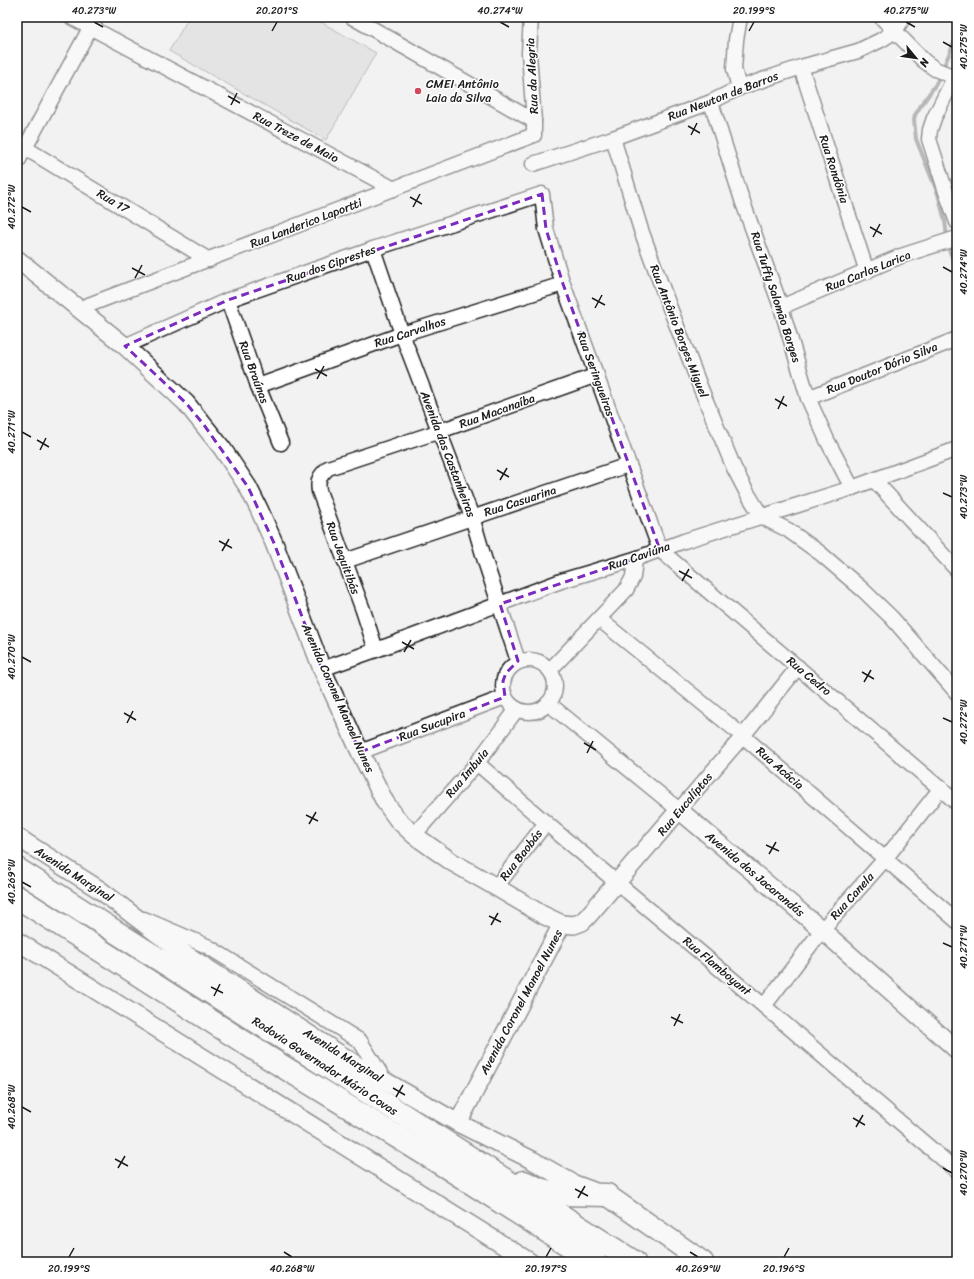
<svg xmlns="http://www.w3.org/2000/svg" width="974" height="1279" viewBox="0 0 974 1279" font-family="Sriracha,sans-serif">
<style>
.green{fill:#d2d2d2;stroke:#777}
.lines{fill:none;stroke-linecap:round;stroke-linejoin:round}
.stream{stroke:#707070;stroke-width:4}
.minor-casing{stroke:#1c1c1c;stroke-width:17}
.tertiary-casing{stroke:#1c1c1c;stroke-width:20}
.secondary-casing{stroke:#1c1c1c;stroke-width:23}
.primary-casing{stroke:#1c1c1c;stroke-width:25}
.minor{stroke:#fff;stroke-width:14}
.tertiary{stroke:#fff;stroke-width:17}
.secondary{stroke:#fff;stroke-width:20}
.primary{stroke:#fff;stroke-width:22}
.marked{fill:none;stroke:#7b2cbf;stroke-width:3;stroke-dasharray:8 5;stroke-linejoin:round}
.ticks{fill:none;stroke:#1c1c1c;stroke-width:1.5}
.poi-dot{fill:#d1495b;stroke:#fff;stroke-width:1.5}
.labels{text-anchor:middle;stroke-width:3;stroke-linejoin:round;paint-order:stroke}
.street-label{font-size:12px;fill:#1c1c1c;stroke:#fff}
.poi-label{font-size:12px;fill:#1c1c1c;stroke:#fff;text-anchor:start}
.neatline{fill:none;stroke:#1c1c1c;stroke-width:1.5}
.ticks-label{font-size:10px;text-anchor:middle;fill:#1c1c1c}
</style>
<rect width="100%" height="100%" fill="#f2f2f2"/>
<filter id="ink" filterUnits="userSpaceOnUse"><feTurbulence type="fractalNoise" baseFrequency=".025" numOctaves="2"/><feDisplacementMap in="SourceGraphic" scale="8" xChannelSelector="R" yChannelSelector="G"/><feConvolveMatrix kernelMatrix="1 2 1 2 8 2 1 2 1" color-interpolation-filters="sRGB"/></filter>
<g filter="url(#ink)">
<path class="green" d="M189,17H312L376,53L326,140L169,51Z"/>
<g class="lines">
<g class="stream">
<path d="M947,237L945,221L938,194L916,139L914,120L915,115L920,107L936,84L957,36"/>
<path d="M949,250L957,269"/>
</g>
<defs>
<g id="minor">
<path d="M71,17L394,189"/>
<path d="M352,17L534,121"/>
<path d="M881,17L924,61L935,69L957,78"/>
<path d="M801,67L867,272"/>
<path d="M957,72L934,118L930,130L929,139L946,192L957,222"/>
<path d="M739,88L734,69L736,40L740,17"/>
<path d="M711,102L742,200L781,307L808,398L827,440L852,488"/>
<path d="M613,138L641,230L665,295L701,389L734,468L746,491L762,517L788,530L820,553L863,590L892,618L957,693"/>
<path d="M17,143L209,260"/>
<path d="M17,163L96,17"/>
<path d="M533,164L613,138L711,102L739,88L801,67L858,51L881,40L895,31L904,17"/>
<path d="M373,249L402,334L472,517L485,561L518,661"/>
<path d="M228,300L258,386L281,443"/>
<path d="M781,307L901,256L957,238"/>
<path d="M78,309L534,135V121L529,53L531,17"/>
<path d="M125,346L228,300L373,249L542,194L546,229L563,284L660,550L957,803"/>
<path d="M258,386L402,334L563,284"/>
<path d="M808,398L957,339"/>
<path d="M874,480L957,570"/>
<path d="M345,561L628,465"/>
<path d="M599,619L743,736L957,921"/>
<path d="M376,650L363,610L319,491C317,479 320,476 328,468L440,431L597,375"/>
<circle cx="529" cy="686" r="26"/>
<path d="M322,669L376,650L561,581L635,559L684,541L852,488L957,449"/>
<path d="M550,670L626,590L633,577L635,559"/>
<path d="M548,703L679,810L743,736L798,667"/>
<path d="M360,752L505,697"/>
<path d="M477,763L546,823L764,1006L957,1171"/>
<path d="M414,835L477,763L517,709"/>
<path d="M496,887L546,823"/>
<path d="M144,919L207,946L360,1041L385,1081"/>
<path d="M764,1006L822,930L885,859L941,788"/>
</g>
<g id="tertiary">
<path d="M17,259L125,346L186,403L222,448L248,487L259,509L274,543L322,669L360,752L385,802L398,820L414,835L452,862L496,887L543,915L562,924L574,925L582,922L588,916L679,810L822,930L957,1050"/>
<path d="M17,837L100,890L176,948L352,1062L458,1123L532,1160L574,1184L593,1191"/>
<path d="M17,941L530,1262"/>
<path d="M458,1123L562,924"/>
</g>
<path id="secondary" d="M607,1195L703,1262"/>
<g id="primary">
<path d="M17,869L634,1262"/>
<path d="M17,897L264,1055L451,1170L595,1262"/>
<path d="M524,1182L542,1190L560,1194L607,1195"/>
</g>
</defs>
<use href="#minor" class="minor-casing"/>
<use href="#tertiary" class="tertiary-casing"/>
<use href="#secondary" class="secondary-casing"/>
<use href="#primary" class="primary-casing"/>
<use href="#minor" class="minor"/>
<use href="#tertiary" class="tertiary"/>
<use href="#secondary" class="secondary"/>
<use href="#primary" class="primary"/>
</g>
</g>
<path d="M0 0H974V1279H0ZM542,194L546,229L563,284L660,550L500,604L518,661L506,673L503,681L505,697L360,752L322,669L274,543L248,487L204,425L186,403L125,346L228,300Z" fill="#f2f2f2" fill-opacity=".55" fill-rule="evenodd"/>
<path class="marked" d="M542,194L546,229L563,284L660,550L500,604L518,661L506,673L503,681L505,697L360,752L322,669L274,543L248,487L204,425L186,403L125,346L228,300Z"/>
<path class="ticks" d="M94,22L103,27M500,22L509,27M906,22L915,27M272,31L277,22M749,31L754,22M943,42L952,47M228,96L240,103M231,105L237,93M688,126L700,133M691,135L697,123M410,197L422,204M22,207L31,212M413,207L420,194M870,227L882,234M873,237L880,224M943,267L952,272M132,268L145,275M135,278L142,265M592,298L605,305M595,308L602,295M315,369L327,376M317,379L324,366M775,399L787,406M778,409L784,396M22,432L31,437M37,440L49,447M40,450L46,438M497,470L509,477M500,480L507,468M943,493L952,497M219,541L232,548M222,551L229,539M679,571L692,578M682,581L689,569M402,642L414,649M404,652L411,640M22,657L31,662M862,672L874,679M864,682L871,670M124,713L136,720M943,718L952,722M127,723L133,711M584,743L596,750M587,753L593,741M306,815L318,821M309,824L316,812M766,845L779,851M769,854L776,842M22,882L31,887M489,916L501,922M491,925L498,913M943,943L952,947M211,987L223,993M214,996L220,984M671,1017L683,1023M674,1026L680,1014M393,1088L405,1095M396,1097L403,1085M22,1107L31,1112M853,1118L865,1125M856,1127L863,1115M115,1159L128,1166M118,1168L125,1156M943,1168L952,1173M575,1189L588,1196M578,1198L585,1186M284,1252L292,1257M690,1252L698,1257M69,1257L74,1248M546,1257L551,1248M784,1257L789,1248"/>
<circle class="poi-dot" cx="418" cy="91" r="4"/>
<g class="labels">
<g class="street-label">
<text transform="translate(532 76) rotate(-93)" y="4">Rua da Alegria</text>
<text transform="translate(723 96) rotate(-21)" y="4">Rua Newton de Barros</text>
<text transform="translate(296 137) rotate(28)" y="4">Rua Treze de Maio</text>
<text transform="translate(834 169) rotate(72)" y="4">Rua Rondônia</text>
<text transform="translate(113 201) rotate(31)" y="4">Rua 17</text>
<text transform="translate(306 223) rotate(-21)" y="4">Rua Landerico Laportti</text>
<text transform="translate(331 264) rotate(-19)" y="4">Rua dos Ciprestes</text>
<text transform="translate(868 271) rotate(-22)" y="4">Rua Carlos Larica</text>
<text transform="translate(776 297) rotate(72)" y="4">Rua Tuffy Salomão Borges</text>
<text transform="translate(679 331) rotate(69)" y="4">Rua Antônio Borges Miguel</text>
<text transform="translate(410 332) rotate(-18)" y="4">Rua Carvalhos</text>
<text transform="translate(882 368) rotate(-22)" y="4">Rua Doutor Dório Silva</text>
<text transform="translate(254 372) rotate(70)" y="4">Rua Braúnas</text>
<text transform="translate(596 374) rotate(70)" y="4">Rua Seringueiras</text>
<text transform="translate(497 411) rotate(-20)" y="4">Rua Macanaíba</text>
<text transform="translate(448 454) rotate(69)" y="4">Avenida das Castanheiras</text>
<text transform="translate(520 501) rotate(-18)" y="4">Rua Casuarina</text>
<text transform="translate(639 556) rotate(-19)" y="4">Rua Caviúna</text>
<text transform="translate(343 558) rotate(70)" y="4">Rua Jequitibás</text>
<text transform="translate(809 676) rotate(40)" y="4">Rua Cedro</text>
<text transform="translate(338 698) rotate(66)" y="4">Avenida Coronel Manoel Nunes</text>
<text transform="translate(432 725) rotate(-21)" y="4">Rua Sucupira</text>
<text transform="translate(780 768) rotate(41)" y="4">Rua Acácia</text>
<text transform="translate(467 773) rotate(-50)" y="4">Rua Imbuia</text>
<text transform="translate(685 804) rotate(-50)" y="4">Rua Eucalíptos</text>
<text transform="translate(521 855) rotate(-52)" y="4">Rua Baobás</text>
<text transform="translate(74 874) rotate(33)" y="4">Avenida Marginal</text>
<text transform="translate(755 874) rotate(40)" y="4">Avenida dos Jacarandás</text>
<text transform="translate(852 896) rotate(-48)" y="4">Rua Canela</text>
<text transform="translate(717 966) rotate(40)" y="4">Rua Flamboyant</text>
<text transform="translate(521 1002) rotate(-62)" y="4">Avenida Coronel Manoel Nunes</text>
<text transform="translate(343 1055) rotate(32)" y="4">Avenida Marginal</text>
<text transform="translate(325 1066) rotate(33)" y="4">Rodovia Governador Mário Covas</text>
</g>
<g class="poi-label">
<text x="426" y="88">CMEI Antônio<tspan x="426" dy="14">Laia da Silva</tspan></text>
</g>
</g>
<rect width="974" height="1279" fill="none" stroke="#fff" stroke-width="44"/>
<g transform="translate(916 58) rotate(119)" stroke="#ffffff" stroke-width="3" paint-order="stroke">
<path d="M0-3L7 15L0 10L-7 15Z" fill="#1c1c1c"/>
<text y="-6" font-size="11" font-weight="bold" text-anchor="middle" fill="#1c1c1c">N</text>
</g>
<rect x="22" y="22" width="930" height="1235" class="neatline"/>
<g class="ticks-label">
<text x="94" y="14">40.273°W</text>
<text x="277" y="14">20.201°S</text>
<text x="500" y="14">40.274°W</text>
<text x="754" y="14">20.199°S</text>
<text x="906" y="14">40.275°W</text>
<text transform="translate(963 47) rotate(-90)" y="4">40.275°W</text>
<text transform="translate(11 207) rotate(-90)" y="4">40.272°W</text>
<text transform="translate(963 272) rotate(-90)" y="4">40.274°W</text>
<text transform="translate(11 432) rotate(-90)" y="4">40.271°W</text>
<text transform="translate(963 497) rotate(-90)" y="4">40.273°W</text>
<text transform="translate(11 657) rotate(-90)" y="4">40.270°W</text>
<text transform="translate(963 722) rotate(-90)" y="4">40.272°W</text>
<text transform="translate(11 882) rotate(-90)" y="4">40.269°W</text>
<text transform="translate(963 947) rotate(-90)" y="4">40.271°W</text>
<text transform="translate(11 1107) rotate(-90)" y="4">40.268°W</text>
<text transform="translate(963 1173) rotate(-90)" y="4">40.270°W</text>
<text x="69" y="1272">20.199°S</text>
<text x="292" y="1272">40.268°W</text>
<text x="546" y="1272">20.197°S</text>
<text x="698" y="1272">40.269°W</text>
<text x="784" y="1272">20.196°S</text>
</g>
</svg>
